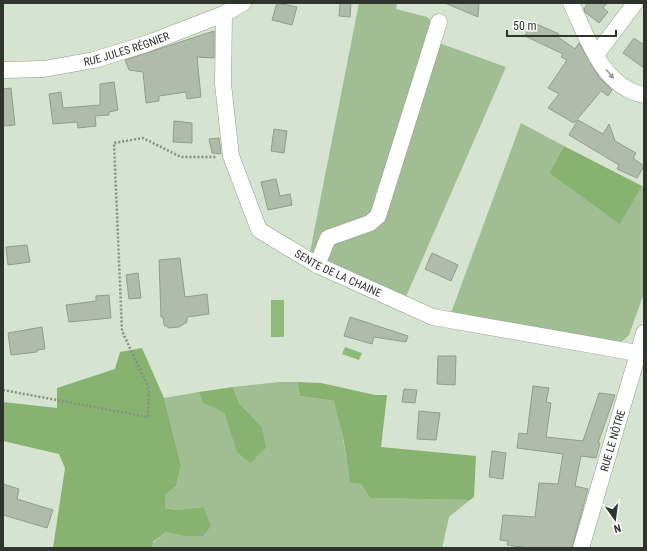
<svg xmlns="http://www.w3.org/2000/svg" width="647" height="551" viewBox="0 0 647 551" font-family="'Roboto Condensed',sans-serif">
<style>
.green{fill:#a1bd92}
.forest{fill:#87b270}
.water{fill:#8eb977}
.building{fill:#b0bca9;stroke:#929e8c}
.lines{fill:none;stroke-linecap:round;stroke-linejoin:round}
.minor-casing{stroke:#929e8c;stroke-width:17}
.path{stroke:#889183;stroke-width:2.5;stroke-dasharray:2 2;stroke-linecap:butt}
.minor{stroke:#fff;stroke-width:16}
.oneway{fill:#979a96}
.labels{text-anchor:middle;stroke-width:3;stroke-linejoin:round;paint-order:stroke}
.street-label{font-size:11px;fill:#2f342c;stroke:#fff}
</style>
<rect width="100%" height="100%" fill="#d6e3d0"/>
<g class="green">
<path d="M359,3H397L396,9L427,17L434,23L374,216L352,225L316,259L309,257Z"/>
<path d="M439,43L506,67L405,299L326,263L328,246L371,227Z"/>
<path d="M521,123L564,146L549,173L620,223L642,186L644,187V293L629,335L619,344L451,313Z"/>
<path d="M279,382H297L300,396L334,401L339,416L350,481L361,484L370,498L470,500L449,517L442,548H152L153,543L166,532L183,536L202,507L176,510L165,508V495L176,486L181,465L164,398L199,392L203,404L215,408L225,414L262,427L239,403L233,387Z"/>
</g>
<g class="forest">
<path d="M564,146L642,186L620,224L549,173Z"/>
<path d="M142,348L164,398L181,465L176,486L165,495V508L176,510L203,507L211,526L203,536H183L166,532L153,542L152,548H53L65,468L59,454L3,441V402L57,408V388L115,369L120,352Z"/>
<path d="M297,382L321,383L375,395H387L381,447L476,456L474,497L470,500L370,498L361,484L350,482L343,437L334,401L300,396Z"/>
<path d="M233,387L239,403L262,427L266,448L250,463L237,452L225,414L215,408L203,404L199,392Z"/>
</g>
<g class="water">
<rect x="271" y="300" width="13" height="37"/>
<path d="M345,347L362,353L359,360L342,354Z"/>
</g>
<g class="building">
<path d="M277,3L297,7L292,25L272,20Z"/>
<path d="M340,3H351L350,17L339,16Z"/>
<path d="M445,3H479L478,17Z"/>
<path d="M588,3H607L603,8L608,12L599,23L585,12L584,9Z"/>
<path d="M532,22L559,34L558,37L575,49L579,43L599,77L612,90L608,96L601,91L574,123L548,108L559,94L548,88L567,60L561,57L563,54L525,36Z"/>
<path d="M214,31V58L197,57L201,97L187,99L186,92L159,96V101L146,103L143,72L129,70L125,60Z"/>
<path d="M634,38L644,45V68L623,53Z"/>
<path d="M114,82L118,110L109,112V115L95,116L96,126L78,128L77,122L53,124L49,94L61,92L63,108L100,105V84Z"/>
<path d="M11,88L15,125L3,126V89Z"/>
<path d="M578,120L603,134L609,124L615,141L636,153L633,158L644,166L637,178L617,169L619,165L569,135Z"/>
<path d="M174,121L192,123V143L173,142Z"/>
<path d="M274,129L287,131L284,153L271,151Z"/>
<path d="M219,138L221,154L212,153L209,139Z"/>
<path d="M276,179L280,196L290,194L292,205L268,210L261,182Z"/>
<path d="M27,245L30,262L8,265L6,247Z"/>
<path d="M432,253L458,265L451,281L425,269Z"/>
<path d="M180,258L185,297L207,294L209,314L187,317V322L179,327L169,328L164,325L163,317H161L159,260Z"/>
<path d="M138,273L141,298L129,299L126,275Z"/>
<path d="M109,295L111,318L69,322L66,305L96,301V296Z"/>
<path d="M350,317L408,336L406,342L374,337L372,344L344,336Z"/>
<path d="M42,327L45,349L37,350V352L11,355L8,333Z"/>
<path d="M438,356H456L455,385L437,384Z"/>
<path d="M533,386L549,388L546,402L551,403L546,437L583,441L599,393L615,395L598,443H600L596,458L581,456L575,486L588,489L572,548H528L507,545L508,541L500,540L503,515L535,517L539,483L558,484L563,454L517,448L519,433L527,434Z"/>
<path d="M404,389L417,390L415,403L402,402Z"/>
<path d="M419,411L440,413L436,440L417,439Z"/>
<path d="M492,451L506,453L503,479L489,477Z"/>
<path d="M3,484L19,489L17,499L53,510L47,528L3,515Z"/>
</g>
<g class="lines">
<defs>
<g id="minor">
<path d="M571,3C587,37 602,87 644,95"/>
<path id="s1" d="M224,14L223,84L231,156L259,230L317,265L433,317L637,353"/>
<path d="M596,55L635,3"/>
<path id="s2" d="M3,70L44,69L94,60L146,44L224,14L243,3"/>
<path d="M317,265L328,238L370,223L378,216L439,22"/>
<path id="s3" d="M581,548L644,333"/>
</g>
</defs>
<use href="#minor" class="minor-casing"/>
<path class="path" d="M3,390L148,417L149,389L122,331L114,143L143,138L181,157H217"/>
<use href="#minor" class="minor"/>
</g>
<defs><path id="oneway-solid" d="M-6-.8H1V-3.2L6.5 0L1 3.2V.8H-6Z"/></defs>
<use class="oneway" href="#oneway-solid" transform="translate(610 74) rotate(50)"/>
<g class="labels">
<g class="street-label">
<text dy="4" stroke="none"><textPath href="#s2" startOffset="126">RUE JULES RÉGNIER</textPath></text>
<text dy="4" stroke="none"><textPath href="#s1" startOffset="312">SENTE DE LA CHAINE</textPath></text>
<text dy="4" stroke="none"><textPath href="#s3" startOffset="112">RUE LE NÔTRE</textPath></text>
</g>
</g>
<rect width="647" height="551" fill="none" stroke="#2f342c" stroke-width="8"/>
<g transform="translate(615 519) rotate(166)" stroke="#ffffff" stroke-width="3" paint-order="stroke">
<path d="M0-3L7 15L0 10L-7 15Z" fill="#2f342c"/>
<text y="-6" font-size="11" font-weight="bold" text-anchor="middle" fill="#2f342c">N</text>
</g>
<path d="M507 30v6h109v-6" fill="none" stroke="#2f342c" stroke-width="2"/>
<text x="513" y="30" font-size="12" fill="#2f342c" stroke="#ffffff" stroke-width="3" paint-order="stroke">50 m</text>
</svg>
